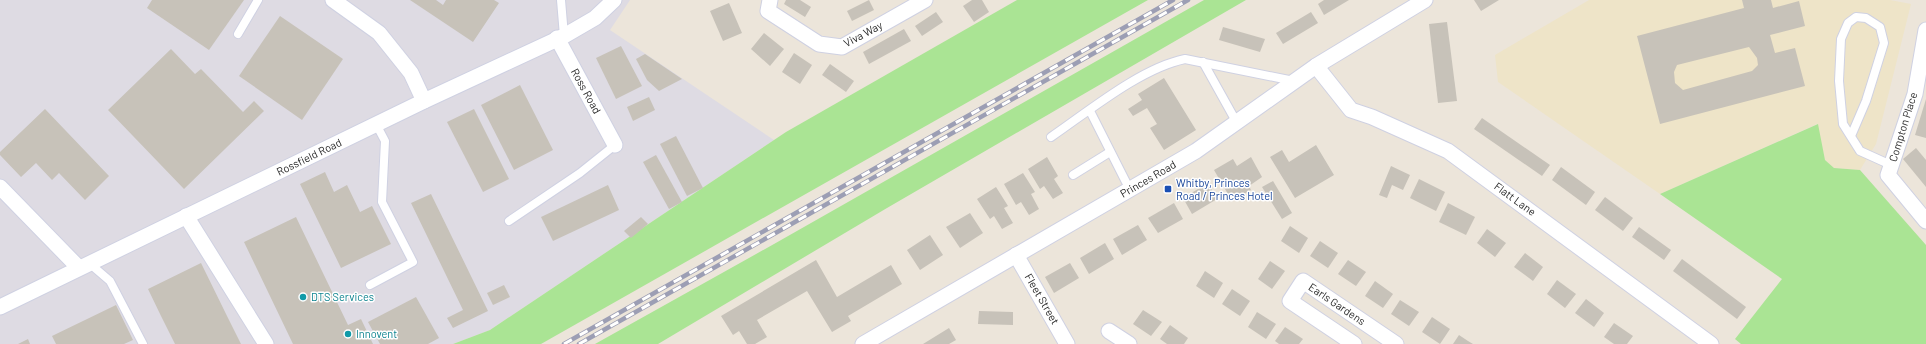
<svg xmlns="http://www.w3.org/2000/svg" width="1926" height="344" viewBox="0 0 1926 344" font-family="Barlow,sans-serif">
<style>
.industrial{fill:#dedbe3}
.education{fill:#eee4c8}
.green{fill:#aae494}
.building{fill:#c7c2b9;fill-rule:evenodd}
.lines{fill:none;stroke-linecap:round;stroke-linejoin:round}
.lane-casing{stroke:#cfd1e2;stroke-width:10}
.street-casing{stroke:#cfd1e2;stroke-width:17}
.lane{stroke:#fff;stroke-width:8}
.street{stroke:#fff;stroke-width:15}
.rail-casing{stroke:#9c9eb4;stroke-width:4.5}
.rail{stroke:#fff;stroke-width:3;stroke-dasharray:9;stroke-linecap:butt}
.transit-dot{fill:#1a4fb4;stroke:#fff;stroke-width:1.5}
.culture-dot{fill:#0f9aa8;stroke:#fff;stroke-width:1.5}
.labels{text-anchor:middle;stroke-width:3;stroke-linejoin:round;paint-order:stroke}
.street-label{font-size:11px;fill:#292929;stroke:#fff}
.transit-label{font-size:11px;fill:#164399;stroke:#fff;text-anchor:start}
.culture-label{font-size:11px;fill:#0d838f;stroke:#fff;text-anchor:start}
</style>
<rect width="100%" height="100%" fill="#ece5da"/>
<path class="industrial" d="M0,0H630L610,30L774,140L490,330L453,344H0Z"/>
<path class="education" d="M1589,0H1890L1911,4L1876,144L1860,170L1834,168L1825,160L1817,124L1660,194L1498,82L1495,55Z"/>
<g class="green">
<path d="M1017,0H1148L541,344H453L490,330L786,132Z"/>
<path d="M1204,0H1246L887,208L658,344H595L774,244Z"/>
<path d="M1818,124L1825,160L1834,168L1860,170L1926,245V344H1741L1735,339L1782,279L1660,194Z"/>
</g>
<g class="building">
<path d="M152,0H244L209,50L147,8Z"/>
<path d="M410,0H436L443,5L446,0H494L499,3L473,42Z"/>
<path d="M786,0H800L811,7L805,17L784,4Z"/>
<path d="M869,0L874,10L852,21L847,11Z"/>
<path d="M972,0H982L989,12L974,22L963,6Z"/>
<path d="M1324,0H1349L1324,15L1318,4Z"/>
<path d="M1474,0H1499L1481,11Z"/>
<path d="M1742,0H1771L1773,8L1799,1L1805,26L1770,35L1775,53L1795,48L1805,86L1660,124L1637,36L1744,8ZM1749,47L1757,58L1758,65L1752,71L1683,90L1675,83L1674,72L1677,65Z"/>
<path d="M729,3L742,33L723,41L710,11Z"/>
<path d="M936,12L943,22L922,36L915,26Z"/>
<path d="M1311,12L1318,23L1283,44L1276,33Z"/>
<path d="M280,16L343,59L302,120L239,76Z"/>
<path d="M1447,22L1457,101L1438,103L1429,24Z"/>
<path d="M1223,27L1265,39L1260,52L1219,40Z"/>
<path d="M904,29L911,41L869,64L863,52Z"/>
<path d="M764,33L784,49L770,66L751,49Z"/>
<path d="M621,46L642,86L616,99L596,58Z"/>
<path d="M171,49L195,74L201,69L243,112L254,101L264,111L184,189L108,110Z"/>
<path d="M794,53L812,65L800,84L782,72Z"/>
<path d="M645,54L682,79L659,91L647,80L636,59Z"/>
<path d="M830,64L854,81L846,92L822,75Z"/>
<path d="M1164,78L1196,130L1164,150L1150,128L1157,124L1147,108L1133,116L1128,109L1142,100L1138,94Z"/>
<path d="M520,85L553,150L514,170L481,105Z"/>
<path d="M649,97L655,110L633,121L627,107Z"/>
<path d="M1926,99V138L1915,135Z"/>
<path d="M45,109L109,176L85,200L59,173L52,180L36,163L21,177L0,155V152Z"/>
<path d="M474,109L509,179L483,192L447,122Z"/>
<path d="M1482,118L1550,165L1542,176L1474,129Z"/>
<path d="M676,136L703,188L687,196L660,144Z"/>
<path d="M1316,145L1334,175L1295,198L1270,157L1282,150L1289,162Z"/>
<path d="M1916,148L1926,160V187L1903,159Z"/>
<path d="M656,155L682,202L669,209L643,162Z"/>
<path d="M1047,157L1058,176L1054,179L1063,193L1053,199L1044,186L1040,189L1028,169Z"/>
<path d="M1251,157L1262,177L1249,186L1251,190L1232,201L1214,170L1233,159L1237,166Z"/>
<path d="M1391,166L1410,175L1403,190L1392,185L1387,198L1379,195Z"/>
<path d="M1561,167L1595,192L1586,205L1552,180Z"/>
<path d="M325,172L334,192L347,185L360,212L372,206L391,244L341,268L300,184Z"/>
<path d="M1023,173L1035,192L1031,194L1039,209L1029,215L1021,202L1016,205L1004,184Z"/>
<path d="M1419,179L1445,192L1436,211L1410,198Z"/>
<path d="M1273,181L1292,213L1282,219L1262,187Z"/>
<path d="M1208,183L1217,199L1192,214L1183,198Z"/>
<path d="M608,185L619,210L553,241L541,217Z"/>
<path d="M996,187L1008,206L1004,208L1013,223L1002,229L994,216L990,219L977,199Z"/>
<path d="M431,194L488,311L453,328L447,318L463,310L411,203Z"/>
<path d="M1605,197L1633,218L1623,231L1595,210Z"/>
<path d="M1174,203L1183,219L1158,233L1148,218Z"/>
<path d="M1448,203L1475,217L1466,235L1439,222Z"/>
<path d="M970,213L983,233L960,248L946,227Z"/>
<path d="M296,217L348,325L361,319L373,344H293L244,242Z"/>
<path d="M641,217L648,224L631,238L624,231Z"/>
<path d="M1138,225L1147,240L1122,255L1113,239Z"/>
<path d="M1290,226L1308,238L1299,253L1281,241Z"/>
<path d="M1639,227L1671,250L1664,260L1632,237Z"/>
<path d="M1487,229L1506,243L1495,257L1477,243Z"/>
<path d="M930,235L943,255L920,270L907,250Z"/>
<path d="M1320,241L1338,253L1328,268L1310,256Z"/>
<path d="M1105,243L1114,259L1089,274L1080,258Z"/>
<path d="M1525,253L1543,267L1533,281L1514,267Z"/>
<path d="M1682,259L1746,307L1737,319L1673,271Z"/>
<path d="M816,260L837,297L891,265L902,284L848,316L851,321L832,332L807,291L757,320L767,337L755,344H747L739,331L733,335L721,316Z"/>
<path d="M1348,260L1366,272L1356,286L1338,274Z"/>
<path d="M1270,261L1285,271L1272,289L1258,279Z"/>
<path d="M201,263L227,316L241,344H175L161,316L148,289Z"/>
<path d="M1070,263L1079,278L1054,293L1045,277Z"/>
<path d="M1205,271L1223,283L1214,298L1196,286Z"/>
<path d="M1557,280L1576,294L1565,308L1547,294Z"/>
<path d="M1375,281L1393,294L1383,308L1365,296Z"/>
<path d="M504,285L510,297L493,305L487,293Z"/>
<path d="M1232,289L1250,301L1240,316L1222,304Z"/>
<path d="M416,297L439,338L428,344H380L368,322Z"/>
<path d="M1586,299L1604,313L1594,327L1575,313Z"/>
<path d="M1400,300L1419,312L1409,326L1391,314Z"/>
<path d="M116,305L133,340L124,344H56L52,336Z"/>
<path d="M1143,310L1162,322L1151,336L1133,324Z"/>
<path d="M979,311L1013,312V325L978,324Z"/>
<path d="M1257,312L1276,324L1266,339L1248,327Z"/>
<path d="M1432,317L1450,329L1440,344L1422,332Z"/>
<path d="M1614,323L1633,336L1627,344H1614L1604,337Z"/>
<path d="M1170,325L1188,338L1184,344H1167L1160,339Z"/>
<path d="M1285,327L1303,339L1299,344H1279L1275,341Z"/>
<path d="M949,328L956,340L949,344H923Z"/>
<path d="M1459,335L1468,341L1473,344H1453Z"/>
<path d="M28,339L30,344H18Z"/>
</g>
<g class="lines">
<defs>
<g id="lane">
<path d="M561,0L564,36"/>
<path d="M238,34L258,0"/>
<path d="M1203,62L1237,123"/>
<path d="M1090,111L1130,190"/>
<path d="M1851,136L1866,101L1884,43L1880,27L1866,18L1856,17L1848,23L1841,39L1839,81L1843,124L1860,151L1891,165"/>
<path d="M1051,137C1089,111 1141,68 1185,59L1294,81"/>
<path d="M1073,175L1110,152"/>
<path d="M509,221L580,173L615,145"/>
<path d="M89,263L110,281L143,344"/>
<path d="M370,285L413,262L382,202L385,141L376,124"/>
</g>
<g id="street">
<path d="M333,0L379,33L411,73L424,101"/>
<path d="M770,0L768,11L819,44L842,47L925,0"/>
<path d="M1926,30L1915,94L1888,175L1926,221"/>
<path d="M557,38L615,145"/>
<path d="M1316,66L1351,110L1372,117L1448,151L1711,344"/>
<path d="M0,187L79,268"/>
<path d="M186,216L266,344"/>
<path d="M1016,255L1067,344"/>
<path d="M0,307L424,101L564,36L595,18L614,0"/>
<path d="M1109,331L1129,344"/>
<path d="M863,344L1196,151L1316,66L1425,0"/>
<path d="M1354,344L1290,301L1303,281L1396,344"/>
</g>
</defs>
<use href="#lane" class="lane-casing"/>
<use href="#street" class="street-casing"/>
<use href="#lane" class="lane"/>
<use href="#street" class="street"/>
<defs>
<g id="rail">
<path d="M564,344L1173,0"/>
<path d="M579,344L1188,0"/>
</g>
</defs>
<use href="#rail" class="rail-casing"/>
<use href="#rail" class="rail"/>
</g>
<rect class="transit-dot" x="1164" y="185" width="8" height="8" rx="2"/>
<g class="culture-dot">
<circle cx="303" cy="297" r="4"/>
<circle cx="348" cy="334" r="4"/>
</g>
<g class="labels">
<g class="street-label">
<text transform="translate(863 34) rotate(-28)" y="4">Viva Way</text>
<text transform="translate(586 91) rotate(61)" y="4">Ross Road</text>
<text transform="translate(1903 127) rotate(-73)" y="4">Compton Place</text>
<text transform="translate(309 157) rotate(-26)" y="4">Rossfield Road</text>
<text transform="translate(1148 179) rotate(-30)" y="4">Princes Road</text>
<text transform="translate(1515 199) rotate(36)" y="4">Flatt Lane</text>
<text transform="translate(1042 299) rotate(60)" y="4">Fleet Street</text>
<text transform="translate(1337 304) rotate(34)" y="4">Earls Gardens</text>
</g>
<g class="transit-label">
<text x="1176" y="187">Whitby, Princes<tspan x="1176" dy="13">Road / Princes Hotel</tspan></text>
</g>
<g class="culture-label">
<text x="311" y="301">DTS Services</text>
<text x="356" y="338">Innovent</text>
</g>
</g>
</svg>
